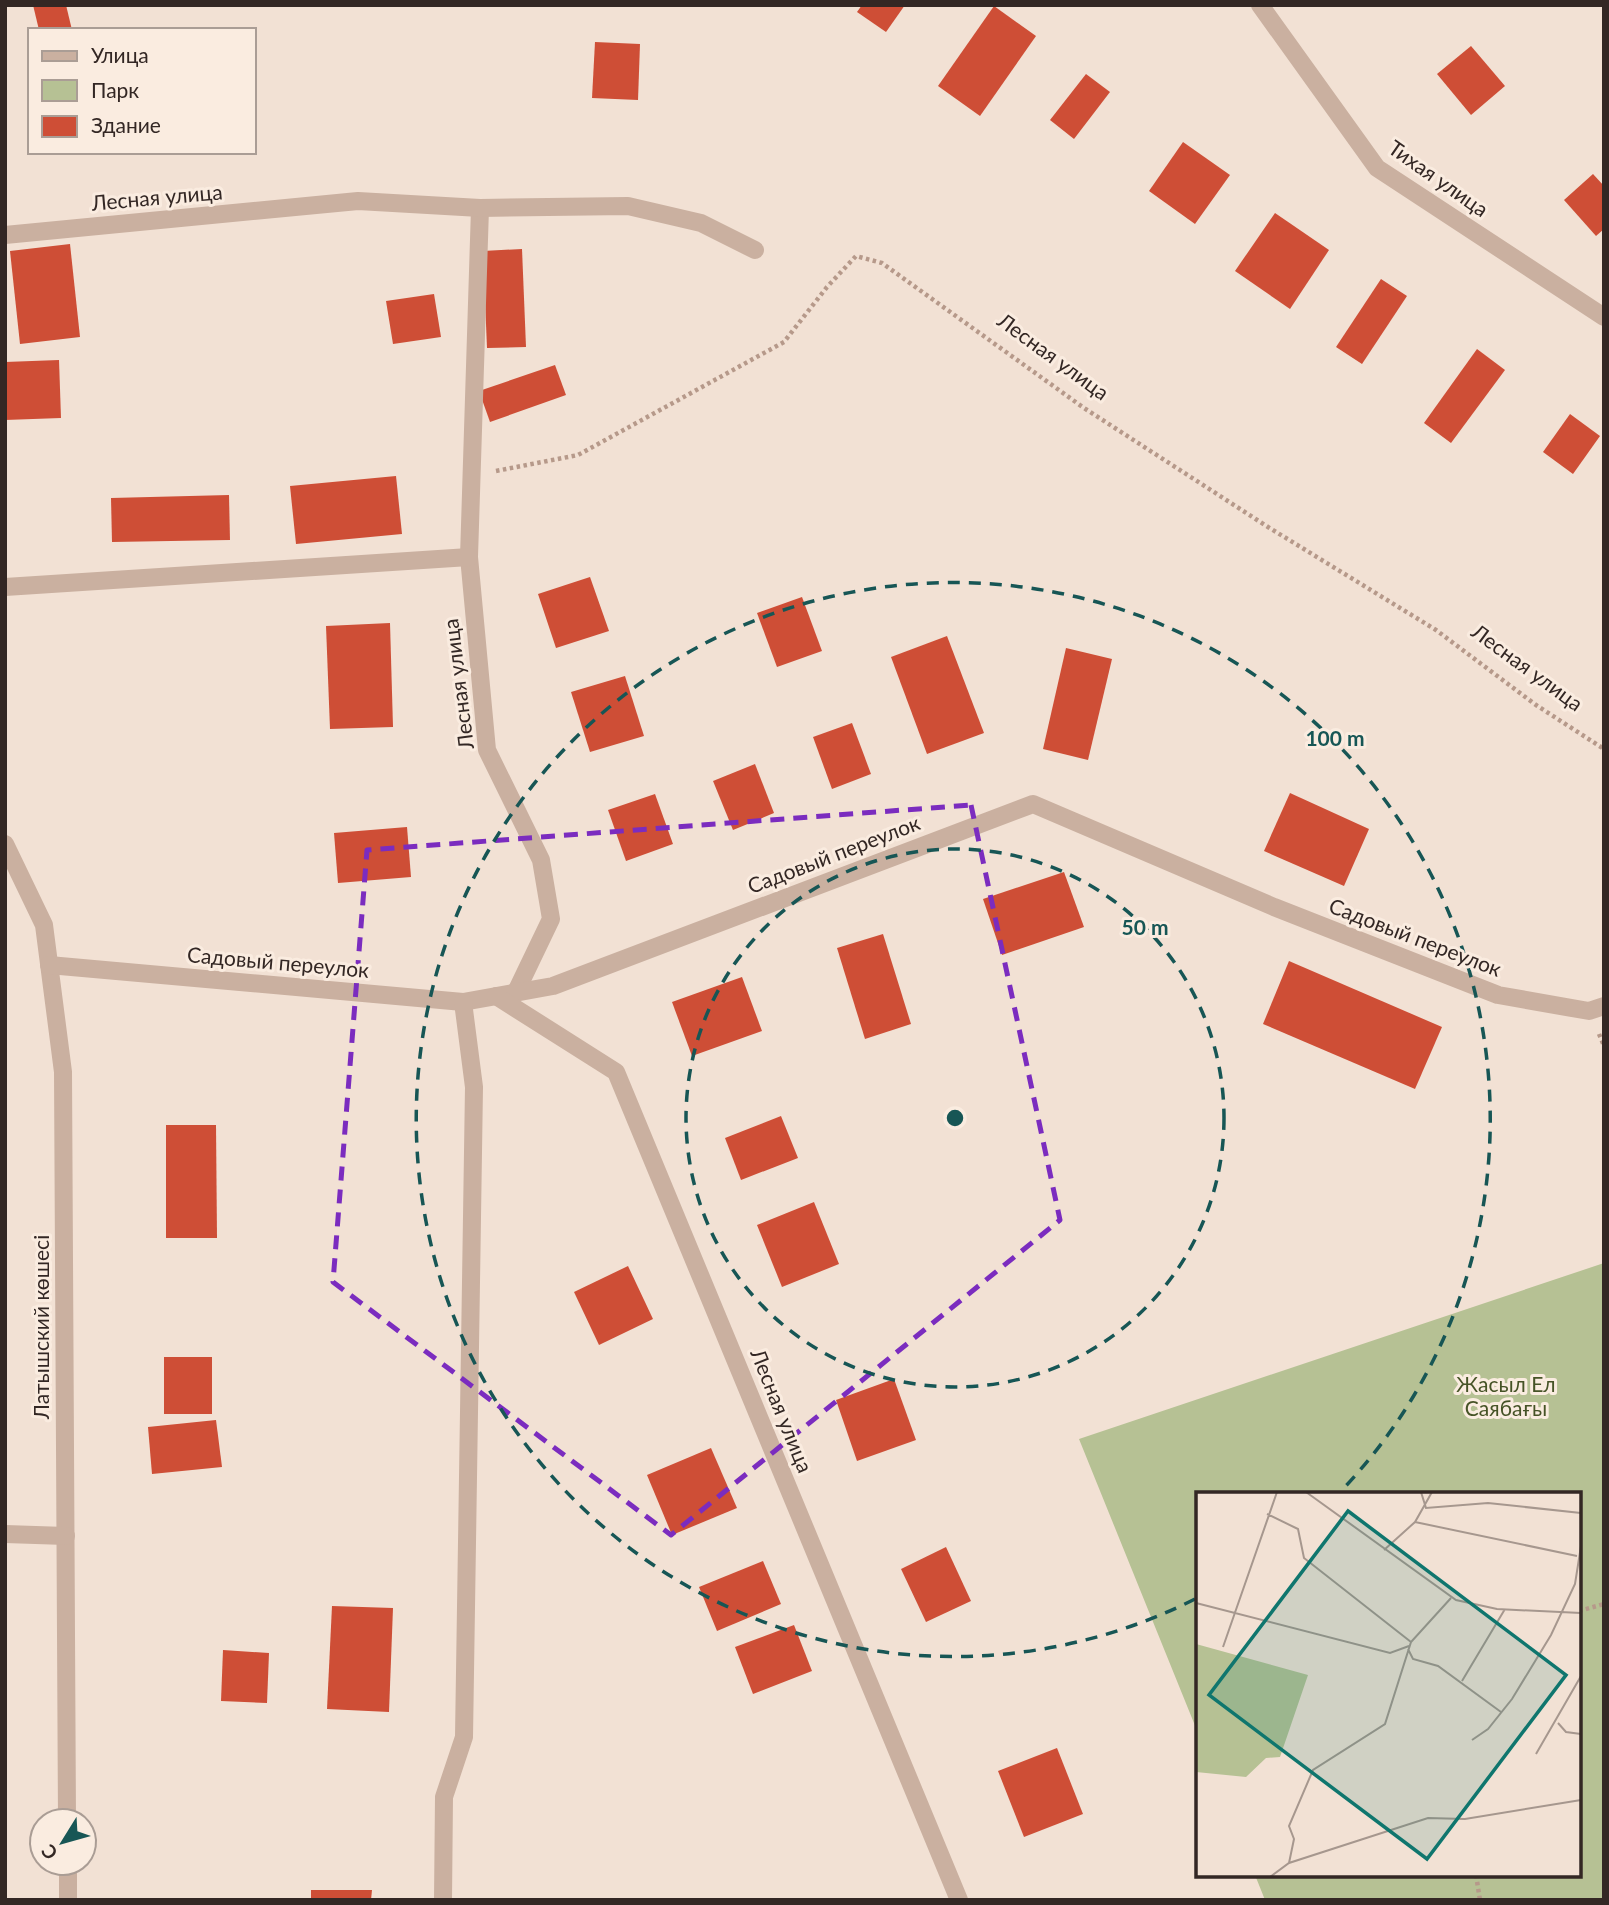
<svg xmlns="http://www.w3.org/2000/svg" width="1609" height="1905" viewBox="0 0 1609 1905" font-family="Lato,sans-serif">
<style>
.green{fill:#b6c194}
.building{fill:#ce4e36}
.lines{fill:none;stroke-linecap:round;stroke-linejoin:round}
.path{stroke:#b6998a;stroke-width:4.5;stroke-dasharray:3.5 3.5;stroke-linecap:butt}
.minor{stroke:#cab0a0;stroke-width:18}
.marked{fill:none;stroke:#7b2cbf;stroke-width:5;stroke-dasharray:14 9;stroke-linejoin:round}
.ring{fill:none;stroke:#175655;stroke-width:3.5;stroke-dasharray:12 9}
.labels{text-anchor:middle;stroke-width:6;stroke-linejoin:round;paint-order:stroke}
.street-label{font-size:21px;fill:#332724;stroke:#faece0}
.park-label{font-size:21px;fill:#465326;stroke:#faece0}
.inset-road{fill:none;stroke:#a6978e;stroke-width:2}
.view{fill:#0f766e;fill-opacity:0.15;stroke:#0f766e;stroke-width:3.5}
.inset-edge{fill:none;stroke:#332724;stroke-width:3.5}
.centre{fill:#175655;stroke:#faece0;stroke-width:3.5}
.ring-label{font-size:21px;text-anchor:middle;font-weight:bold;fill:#175655;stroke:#faece0;stroke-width:6;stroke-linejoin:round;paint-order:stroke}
</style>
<rect width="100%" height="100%" fill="#f2e1d4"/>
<path class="green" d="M1604,1263V1900H1265L1255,1875H1579V1494H1198V1733L1079,1439Z"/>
<g class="building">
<path d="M33,5H66L72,30H39Z"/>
<path d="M862,5H905L886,32L857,12Z"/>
<path d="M994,6L1036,36L980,116L938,86Z"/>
<path d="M595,42L640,44L638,100L592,98Z"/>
<path d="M1471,46L1505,86L1471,115L1437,74Z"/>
<path d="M1086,74L1110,92L1074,139L1050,120Z"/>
<path d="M1183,142L1230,175L1195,224L1149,191Z"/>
<path d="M1593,174L1604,186V229L1596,236L1564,200Z"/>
<path d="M1275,213L1329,250L1290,309L1235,271Z"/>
<path d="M70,244L80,337L20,344L10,251Z"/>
<path d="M522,249L526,347L487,348L483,251Z"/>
<path d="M1381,279L1407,296L1362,364L1336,347Z"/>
<path d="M434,294L441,337L393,344L386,301Z"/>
<path d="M1477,349L1505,370L1451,443L1424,423Z"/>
<path d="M59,360L61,418L5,420V362Z"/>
<path d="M555,365L566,395L490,422L479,391Z"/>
<path d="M1570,414L1600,436L1573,474L1543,452Z"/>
<path d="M396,476L402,534L296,544L290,486Z"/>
<path d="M229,495L230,540L112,542L111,498Z"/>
<path d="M590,577L609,631L556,648L538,594Z"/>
<path d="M802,597L822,651L777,667L757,613Z"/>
<path d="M390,623L393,727L330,729L326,626Z"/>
<path d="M947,636L984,733L927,754L891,657Z"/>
<path d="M1066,648L1112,659L1088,760L1043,749Z"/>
<path d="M625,676L644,736L590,752L571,692Z"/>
<path d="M852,723L871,774L832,789L813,737Z"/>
<path d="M755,764L774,813L733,830L713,781Z"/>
<path d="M1290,793L1369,829L1344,886L1264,851Z"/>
<path d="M655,794L673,844L626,861L608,810Z"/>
<path d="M407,827L411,877L338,883L334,833Z"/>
<path d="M1064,872L1084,927L1002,955L983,899Z"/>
<path d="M883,934L911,1024L865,1039L837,948Z"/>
<path d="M1289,961L1442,1027L1415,1089L1263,1024Z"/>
<path d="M742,977L762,1031L692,1056L672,1002Z"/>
<path d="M781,1116L798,1158L741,1180L725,1138Z"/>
<path d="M166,1125H216L217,1238H166Z"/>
<path d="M814,1202L839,1264L782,1287L757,1225Z"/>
<path d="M628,1266L653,1319L599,1345L574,1292Z"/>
<rect x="164" y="1357" width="48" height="57"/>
<path d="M894,1379L916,1440L857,1461L836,1400Z"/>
<path d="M216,1420L222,1467L152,1474L148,1427Z"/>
<path d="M711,1448L737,1508L672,1535L647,1475Z"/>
<path d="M946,1547L971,1601L926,1622L901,1569Z"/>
<path d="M763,1561L781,1604L717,1631L699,1587Z"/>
<path d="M332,1606L393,1608L389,1712L327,1709Z"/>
<path d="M794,1625L812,1671L753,1694L735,1647Z"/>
<path d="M223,1650L269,1653L267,1703L221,1701Z"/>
<path d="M1057,1748L1083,1814L1024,1837L998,1771Z"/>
<path d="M311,1890H372L371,1900H311Z"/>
</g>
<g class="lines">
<g class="path">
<path d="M496,471L578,455L784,342L827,287L856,256L882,263L1084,408L1268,527L1436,630L1536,705L1604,749"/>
<path d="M1599,1034L1604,1046"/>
<path d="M1579,1611L1604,1604"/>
<path d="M1476,1875L1480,1900"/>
</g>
<g class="minor">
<path d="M1260,5L1377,168L1604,317"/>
<path d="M480,208L469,557L487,750L541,860L551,919L516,992"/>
<path d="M5,235L358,201L480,208L628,206L701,223L755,250"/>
<path d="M5,587L469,557"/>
<path d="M5,844L44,925L63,1072L67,1821"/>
<path d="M49,965L463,1002L553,986L1033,804L1274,907L1498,995L1589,1011L1604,1006"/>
<path d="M496,996L616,1072L959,1900"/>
<path d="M5,1534L66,1536"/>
<path d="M68,1863V1900"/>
<path d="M443,1900L444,1797L464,1737L474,1087L463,1002"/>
</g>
</g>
<path class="marked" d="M971,805L1060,1220L671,1535L333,1282L367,850Z"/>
<g class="ring">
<circle cx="955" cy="1118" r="269"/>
<path d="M1195 1599A537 537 0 1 1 1341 1491"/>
</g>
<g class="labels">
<g class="street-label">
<text transform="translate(1438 179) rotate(35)" y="7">Тихая улица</text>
<text transform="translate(157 198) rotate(-5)" y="7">Лесная улица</text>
<text transform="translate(1053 357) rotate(36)" y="7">Лесная улица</text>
<text transform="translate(1527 668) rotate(36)" y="7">Лесная улица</text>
<text transform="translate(459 684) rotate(-97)" y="7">Лесная улица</text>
<text transform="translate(834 855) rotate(-21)" y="7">Садовый переулок</text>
<text transform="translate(1415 938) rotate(21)" y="7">Садовый переулок</text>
<text transform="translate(278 963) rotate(5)" y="7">Садовый переулок</text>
<text transform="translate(42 1327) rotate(-90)" y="7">Латышский көшесі</text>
<text transform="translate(781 1411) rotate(68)" y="7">Лесная улица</text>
</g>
<g class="park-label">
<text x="1506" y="1392">Жасыл Ел<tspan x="1506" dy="24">Саябағы</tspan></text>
</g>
</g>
<g transform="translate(1196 1492)">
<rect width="385" height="385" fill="#f2e1d4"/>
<path d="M0,152L112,183L84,265L70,266L50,285L0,280Z" fill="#b6c194"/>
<path class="inset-road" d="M110,0L260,108L301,117L385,121M225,0L230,16L292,11L385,21M71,22L102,37L108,66L215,150M219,30L381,64M188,58L219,30L236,0M0,111L194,161L213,154M27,155L81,0M212,157L217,167L242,174L305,220M266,189L309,117M362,231L370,240L385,242M276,248L292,237L316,207L355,143L379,92L385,54M340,262L385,184M93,371L98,347L93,334L117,278L189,232L215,150L255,106M74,385L93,371L232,326L269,327L385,308"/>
<path class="view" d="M152,19L370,183L231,367L13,203Z"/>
<rect width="385" height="385" class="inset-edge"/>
</g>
<circle cx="955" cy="1118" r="10" class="centre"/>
<g class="ring-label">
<text x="1335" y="746">100 m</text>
<text x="1145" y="935">50 m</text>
</g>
<rect width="1609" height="1905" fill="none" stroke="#332724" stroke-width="14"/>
<rect x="28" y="28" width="228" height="126" fill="#faece0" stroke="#aa9d95" stroke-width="2"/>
<rect x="42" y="51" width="35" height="10" fill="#cab0a0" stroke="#aa9d95" stroke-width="2"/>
<text x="91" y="63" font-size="21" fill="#332724">Улица</text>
<rect x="42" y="80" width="35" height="21" fill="#b6c194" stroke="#aa9d95" stroke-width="2"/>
<text x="91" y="98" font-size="21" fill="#332724">Парк</text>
<rect x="42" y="116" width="35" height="21" fill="#ce4e36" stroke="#aa9d95" stroke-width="2"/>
<text x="91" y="133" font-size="21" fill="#332724">Здание</text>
<g transform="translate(63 1842) rotate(233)"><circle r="33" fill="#faece0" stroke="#aa9d95" stroke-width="2"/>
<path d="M0-5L12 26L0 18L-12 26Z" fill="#175655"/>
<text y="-10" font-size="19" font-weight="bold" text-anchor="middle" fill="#332724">С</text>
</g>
</svg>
